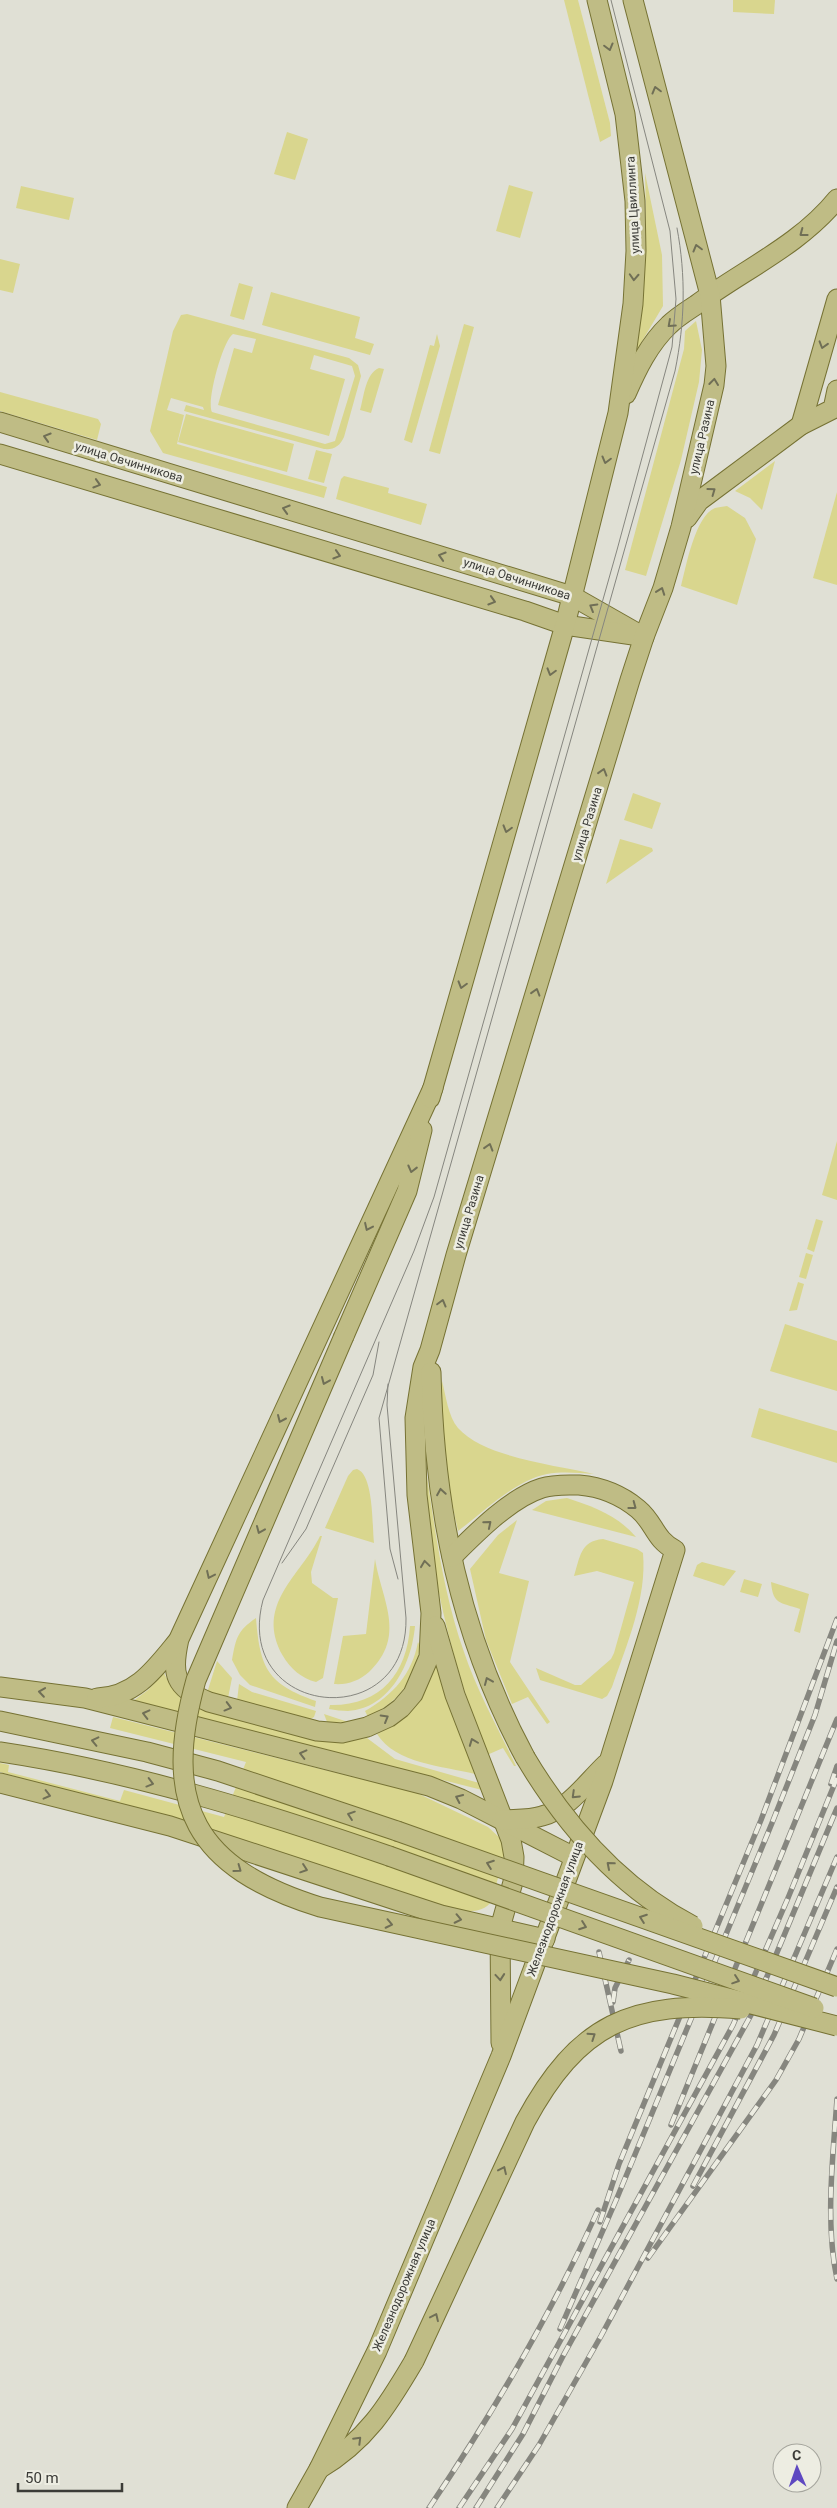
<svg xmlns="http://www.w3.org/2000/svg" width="837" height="2508" viewBox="0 0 837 2508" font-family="Roboto,sans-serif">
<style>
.green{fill:#d9d68e;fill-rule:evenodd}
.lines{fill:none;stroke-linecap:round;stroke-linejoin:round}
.major-casing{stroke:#767234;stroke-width:21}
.major{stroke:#bfbc85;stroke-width:19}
.tram{stroke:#86867f;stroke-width:1}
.rail-casing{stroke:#86867f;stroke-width:5.5}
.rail{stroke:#edede2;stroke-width:4;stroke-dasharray:11;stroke-linecap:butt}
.major-bridge-casing{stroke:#767234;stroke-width:21;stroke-linecap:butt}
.major-bridge{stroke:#bfbc85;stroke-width:19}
.oneway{stroke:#706f56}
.labels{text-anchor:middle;stroke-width:5;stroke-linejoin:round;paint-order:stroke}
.street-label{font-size:12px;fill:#3b3b37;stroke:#edede2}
</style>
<rect width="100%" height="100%" fill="#e0e0d5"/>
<g class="green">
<path d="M564,0H578L610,123L611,136L600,142Z"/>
<path d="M733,0H775L774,14L733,12Z"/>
<path d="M287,132L308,139L295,180L274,174Z"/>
<path d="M645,173L662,255L663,306L635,353C645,293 647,234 645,173Z"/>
<path d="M509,185L533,192L520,238L496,231Z"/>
<path d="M21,186L74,198L69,220L16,208Z"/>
<path d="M0,259L20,264L13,293L0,290Z"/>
<path d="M239,283L253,287L244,320L230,316Z"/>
<path d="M271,292L360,317L355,338L374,344L370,355L262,325Z"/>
<path d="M187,314L349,358L358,365L361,376L344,437C340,446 334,450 324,449L184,411L186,405L204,410L203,407L171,398L167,410L184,415L177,444L327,487L324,498L163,453L150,431L173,331L181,315ZM233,334L256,339L252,353L234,348L218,405L329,436L345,379L310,369L314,355L352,366L355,376L335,441L325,444L212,412C206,402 223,340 233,334Z"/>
<path d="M696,321L702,350L699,382L681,460L646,576L625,570L684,349L685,331Z"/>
<path d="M464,324L474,327L440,454L429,451Z"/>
<path d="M437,334L440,346L412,443L404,440L430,345L434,346Z"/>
<path d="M379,368L384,369L371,413L360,410C364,397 365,374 379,368Z"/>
<path d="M0,392L98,419L101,424L97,440L0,411Z"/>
<path d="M186,414L294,444L287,472L178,442Z"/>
<path d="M316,450L332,454L324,483L308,479Z"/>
<path d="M775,461L762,510L750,498L735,491Z"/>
<path d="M344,476L389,488L388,493L427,504L421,525L336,499L341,479Z"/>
<path d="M837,492V585L813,578Z"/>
<path d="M727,506L745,518L756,539L737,605L681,586C686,567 695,516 715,508C718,507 723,507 727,506Z"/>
<path d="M633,793L661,803L652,829L624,820Z"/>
<path d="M620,839L652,848L653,851L606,884Z"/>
<path d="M837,1141V1200L822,1195Z"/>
<path d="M816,1219L823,1221L814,1252L807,1249Z"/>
<path d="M806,1253L813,1255L806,1279L799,1277Z"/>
<path d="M798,1282L804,1284L797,1310L789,1311Z"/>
<path d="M785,1324L837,1341V1391L770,1371Z"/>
<path d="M442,1381C446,1396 448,1416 458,1428C485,1458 556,1465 594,1474C579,1473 563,1471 547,1474C514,1481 485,1511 458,1531C449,1490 436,1421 442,1381Z"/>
<path d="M759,1408L837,1431V1463L751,1437Z"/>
<path d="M424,1457C434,1522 442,1590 464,1652C477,1691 498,1728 516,1766H514L503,1748L487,1755C451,1659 425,1560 424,1457Z"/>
<path d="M357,1469C374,1475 372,1526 374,1543L325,1528L348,1476L353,1470Z"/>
<path d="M567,1498C594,1507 617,1515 636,1537L532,1510L546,1501Z"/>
<path d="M517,1520L499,1573L529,1581L510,1662L550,1722L547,1724L528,1697L512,1704L486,1640L470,1569L498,1535Z"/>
<path d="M320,1536H322L311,1572L312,1583L333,1598H338L323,1678L316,1682C302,1679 290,1668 283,1656C254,1604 301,1576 320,1536Z"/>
<path d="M603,1539L637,1549L643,1553C647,1598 627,1644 612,1687L607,1696L602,1699L540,1680L536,1668L575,1685H581L611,1659L614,1653L634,1582L597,1571L574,1576C580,1558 580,1541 603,1539Z"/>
<path d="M375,1559C382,1601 407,1636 369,1672C359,1681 347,1685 334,1684L343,1636L366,1634Z"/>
<path d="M702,1562L736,1571L724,1586L693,1576L697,1565Z"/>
<path d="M744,1579L762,1584L758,1597L740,1592Z"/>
<path d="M771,1582L809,1594L800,1633L794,1631L800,1609C780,1602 773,1605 771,1582Z"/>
<path d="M256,1618C260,1669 268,1684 316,1701L315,1707L250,1685L240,1675L232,1660C236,1638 237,1631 256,1618Z"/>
<path d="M410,1626H415C412,1662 391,1708 348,1711C342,1711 335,1710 329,1709L330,1705C380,1706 407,1674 410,1626Z"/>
<path d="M418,1642L420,1646C415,1680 399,1702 368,1717L365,1711C393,1695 412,1674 418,1642Z"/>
<path d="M217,1661L232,1678L228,1698L207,1693Z"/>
<path d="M436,1666L475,1774C443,1766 396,1764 377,1734C411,1716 422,1702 436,1666Z"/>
<path d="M164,1673L171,1687L183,1701L202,1710L297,1736L330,1742L367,1738L395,1759L479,1783L482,1790L133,1701L148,1690Z"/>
<path d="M239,1684L252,1692L316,1711L314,1717L309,1720L237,1701Z"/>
<path d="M324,1714L351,1723L327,1722Z"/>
<path d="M113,1717L417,1793L488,1827L500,1838L505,1851L492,1901C482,1914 467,1912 452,1909L241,1839L0,1772V1763L9,1765L8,1772L120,1801L124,1790L224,1817L246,1762L110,1728Z"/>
</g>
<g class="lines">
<defs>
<g id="major">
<path d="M626,394C637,369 649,344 669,325C677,317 687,311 696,305C743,270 800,245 837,199"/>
<path d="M0,422L572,596L644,637"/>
<path d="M801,425L837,299"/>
<path d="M0,454L525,611L565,625L633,635"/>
<path d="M687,518L699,501L801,425L833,409L837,390"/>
<path d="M433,1088L179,1639C171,1675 174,1687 209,1702L317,1731L342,1733L367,1727L389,1717L401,1708L413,1694L429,1657L431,1613L417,1495L415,1418L423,1367L430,1350L456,1255L630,680L644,637L663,588L681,527L714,385L716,366L710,295L633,0"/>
<path d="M430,1098L565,625L618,413L633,304L636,251L635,201L625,114L597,0"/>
<path d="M344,1336L407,1191L422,1130"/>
<path d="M431,1372C434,1508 460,1636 525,1757"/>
<path d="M435,1626L455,1695L511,1840L514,1857L513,1882L500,1928L501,2043"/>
<path d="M0,1687L85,1698L429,1786L461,1799L574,1857"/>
<path d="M97,1698C135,1697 155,1669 177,1642"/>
<path d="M0,1721L147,1752L218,1771L397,1831"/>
<path d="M0,1752C133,1772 262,1812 389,1856"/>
<path d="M0,1783L170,1826L441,1915L545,1939"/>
<path d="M502,1820C515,1819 530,1820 542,1816C569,1809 587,1782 606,1764"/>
<path d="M319,2469C366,2441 387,2407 414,2361"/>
<path d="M297,2508L319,2469L377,2351L501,2056L603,1781L675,1550C654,1539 655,1523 638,1509C620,1494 602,1487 579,1485C567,1485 554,1484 542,1488C510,1498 475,1534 452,1557"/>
</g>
</defs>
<use href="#major" class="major-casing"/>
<use href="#major" class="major"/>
<g class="tram">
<path d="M388,1384L387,1405L406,1618C408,1736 232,1717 263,1600L414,1251L434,1197L617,550L672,347L676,299L670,231L611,0"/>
<path d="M282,1563L306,1529L373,1375L379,1342"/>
<path d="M398,1579L390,1549L379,1418L675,371C685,322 686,276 677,228"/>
</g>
<defs>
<g id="rail">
<path d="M831,1784L837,1766"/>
<path d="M599,1952L621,2051"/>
<path d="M613,2002L615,1988L629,1960"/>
<path d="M837,2099C833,2156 825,2223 837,2279"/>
<path d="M671,2125L837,1719"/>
<path d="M693,2186L774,2035L837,1887"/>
<path d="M600,2222L619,2164L761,1820L837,1619"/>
<path d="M648,2258L776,2080L799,2039L837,1949"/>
<path d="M560,2329L617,2198L772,1823L815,1715L837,1641"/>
<path d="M429,2508C493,2413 551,2315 598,2210"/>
<path d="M459,2508L512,2429L733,2025L788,1898L837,1778"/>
<path d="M476,2508L523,2434L563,2356L751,2015L837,1808"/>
<path d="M497,2508L539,2445L601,2336L757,2045L837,1857"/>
</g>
</defs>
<use href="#rail" class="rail-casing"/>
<use href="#rail" class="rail"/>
<defs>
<g id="major-bridge">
<path d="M344,1336L196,1680C161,1805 195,1868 320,1907L673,1984L837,2026"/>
<path d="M525,1757C566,1826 620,1888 693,1926"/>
<path d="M397,1831L837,1987"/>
<path d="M389,1856L814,2008"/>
<path d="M414,2361L525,2122C578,2024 631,2000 741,2009"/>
</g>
</defs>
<use href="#major-bridge" class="major-bridge-casing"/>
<use href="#major-bridge" class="major-bridge"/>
</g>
<defs><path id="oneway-chevron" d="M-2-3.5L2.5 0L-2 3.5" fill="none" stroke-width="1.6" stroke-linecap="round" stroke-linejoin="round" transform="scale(1.25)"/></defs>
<g class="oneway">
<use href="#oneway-chevron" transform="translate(609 47) rotate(75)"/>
<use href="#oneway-chevron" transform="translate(656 90) rotate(-105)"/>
<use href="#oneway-chevron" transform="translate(803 233) rotate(143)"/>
<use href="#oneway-chevron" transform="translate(697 248) rotate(-105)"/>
<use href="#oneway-chevron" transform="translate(634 277) rotate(93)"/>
<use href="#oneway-chevron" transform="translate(671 324) rotate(138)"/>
<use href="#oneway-chevron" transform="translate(823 345) rotate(107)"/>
<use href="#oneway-chevron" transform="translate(714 382) rotate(-83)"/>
<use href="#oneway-chevron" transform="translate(47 437) rotate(-163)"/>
<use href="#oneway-chevron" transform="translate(606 460) rotate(105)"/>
<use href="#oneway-chevron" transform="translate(97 484) rotate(17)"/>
<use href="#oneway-chevron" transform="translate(712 491) rotate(-36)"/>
<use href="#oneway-chevron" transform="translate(286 509) rotate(-163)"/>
<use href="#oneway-chevron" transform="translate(337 555) rotate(17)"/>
<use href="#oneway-chevron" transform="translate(442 556) rotate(-163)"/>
<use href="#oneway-chevron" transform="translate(661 591) rotate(-70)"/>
<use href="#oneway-chevron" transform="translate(492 601) rotate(17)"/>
<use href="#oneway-chevron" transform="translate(593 607) rotate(-150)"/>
<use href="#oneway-chevron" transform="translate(551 672) rotate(106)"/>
<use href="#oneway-chevron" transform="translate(603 772) rotate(-73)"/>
<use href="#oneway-chevron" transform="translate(507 829) rotate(106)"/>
<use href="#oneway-chevron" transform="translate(462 985) rotate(106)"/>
<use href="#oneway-chevron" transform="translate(536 992) rotate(-73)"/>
<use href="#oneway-chevron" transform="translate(489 1147) rotate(-73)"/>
<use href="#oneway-chevron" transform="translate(412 1169) rotate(104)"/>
<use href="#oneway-chevron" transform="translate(368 1227) rotate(115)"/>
<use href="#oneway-chevron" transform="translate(442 1303) rotate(-75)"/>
<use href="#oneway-chevron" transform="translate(325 1381) rotate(113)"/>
<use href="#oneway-chevron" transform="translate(281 1419) rotate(114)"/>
<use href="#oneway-chevron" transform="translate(441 1492) rotate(-99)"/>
<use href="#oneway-chevron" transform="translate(633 1506) rotate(37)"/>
<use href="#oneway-chevron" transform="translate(488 1524) rotate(-40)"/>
<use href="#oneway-chevron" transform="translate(260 1530) rotate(113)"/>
<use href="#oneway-chevron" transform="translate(425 1564) rotate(-98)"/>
<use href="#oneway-chevron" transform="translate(210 1575) rotate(115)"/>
<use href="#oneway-chevron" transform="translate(488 1681) rotate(-113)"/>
<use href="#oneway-chevron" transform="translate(42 1692) rotate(-172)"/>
<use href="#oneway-chevron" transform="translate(228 1707) rotate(15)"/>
<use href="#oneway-chevron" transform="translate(146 1714) rotate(-166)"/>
<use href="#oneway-chevron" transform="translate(385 1718) rotate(-30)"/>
<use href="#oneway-chevron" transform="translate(95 1741) rotate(-167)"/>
<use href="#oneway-chevron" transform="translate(473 1742) rotate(-111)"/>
<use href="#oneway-chevron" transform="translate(303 1754) rotate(-166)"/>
<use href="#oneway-chevron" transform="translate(150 1783) rotate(15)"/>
<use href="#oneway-chevron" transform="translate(47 1795) rotate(14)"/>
<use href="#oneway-chevron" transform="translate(575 1795) rotate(136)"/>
<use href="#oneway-chevron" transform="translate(459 1798) rotate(-155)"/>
<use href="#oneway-chevron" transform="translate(351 1815) rotate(-161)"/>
<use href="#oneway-chevron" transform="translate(490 1864) rotate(-160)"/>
<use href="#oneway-chevron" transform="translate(610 1865) rotate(-139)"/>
<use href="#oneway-chevron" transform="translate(238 1869) rotate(36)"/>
<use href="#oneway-chevron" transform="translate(304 1869) rotate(19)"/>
<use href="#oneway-chevron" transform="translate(643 1918) rotate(-160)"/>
<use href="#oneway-chevron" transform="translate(458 1919) rotate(12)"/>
<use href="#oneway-chevron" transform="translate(389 1924) rotate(12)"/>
<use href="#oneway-chevron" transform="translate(583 1926) rotate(20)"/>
<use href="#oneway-chevron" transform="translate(500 1977) rotate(85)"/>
<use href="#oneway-chevron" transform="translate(736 1980) rotate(19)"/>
<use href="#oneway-chevron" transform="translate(592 2036) rotate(-34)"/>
<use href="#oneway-chevron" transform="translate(503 2170) rotate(-65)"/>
<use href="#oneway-chevron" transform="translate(435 2317) rotate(-65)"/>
<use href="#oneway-chevron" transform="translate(358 2440) rotate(-45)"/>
</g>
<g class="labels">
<g class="street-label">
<text transform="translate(633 205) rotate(-93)" y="4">улица Цвиллинга</text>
<text transform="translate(702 437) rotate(-77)" y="4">улица Разина</text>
<text transform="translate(129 462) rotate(17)" y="4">улица Овчинникова</text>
<text transform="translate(517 579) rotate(18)" y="4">улица Овчинникова</text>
<text transform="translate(587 824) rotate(-73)" y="4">улица Разина</text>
<text transform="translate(469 1212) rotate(-73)" y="4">улица Разина</text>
<text transform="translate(555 1909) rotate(-70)" y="4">Железнодорожная улица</text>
<text transform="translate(404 2285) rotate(-67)" y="4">Железнодорожная улица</text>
</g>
</g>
<g transform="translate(797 2468) rotate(358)"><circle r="24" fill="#edede2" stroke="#a6a69e"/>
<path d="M0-4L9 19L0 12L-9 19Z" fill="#5f49c1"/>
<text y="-8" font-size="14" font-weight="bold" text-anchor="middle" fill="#3b3b37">С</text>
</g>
<path d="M18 2483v8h104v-8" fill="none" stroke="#3b3b37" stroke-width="2.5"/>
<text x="25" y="2483" font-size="15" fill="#3b3b37" stroke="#edede2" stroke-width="4" paint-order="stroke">50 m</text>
</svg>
